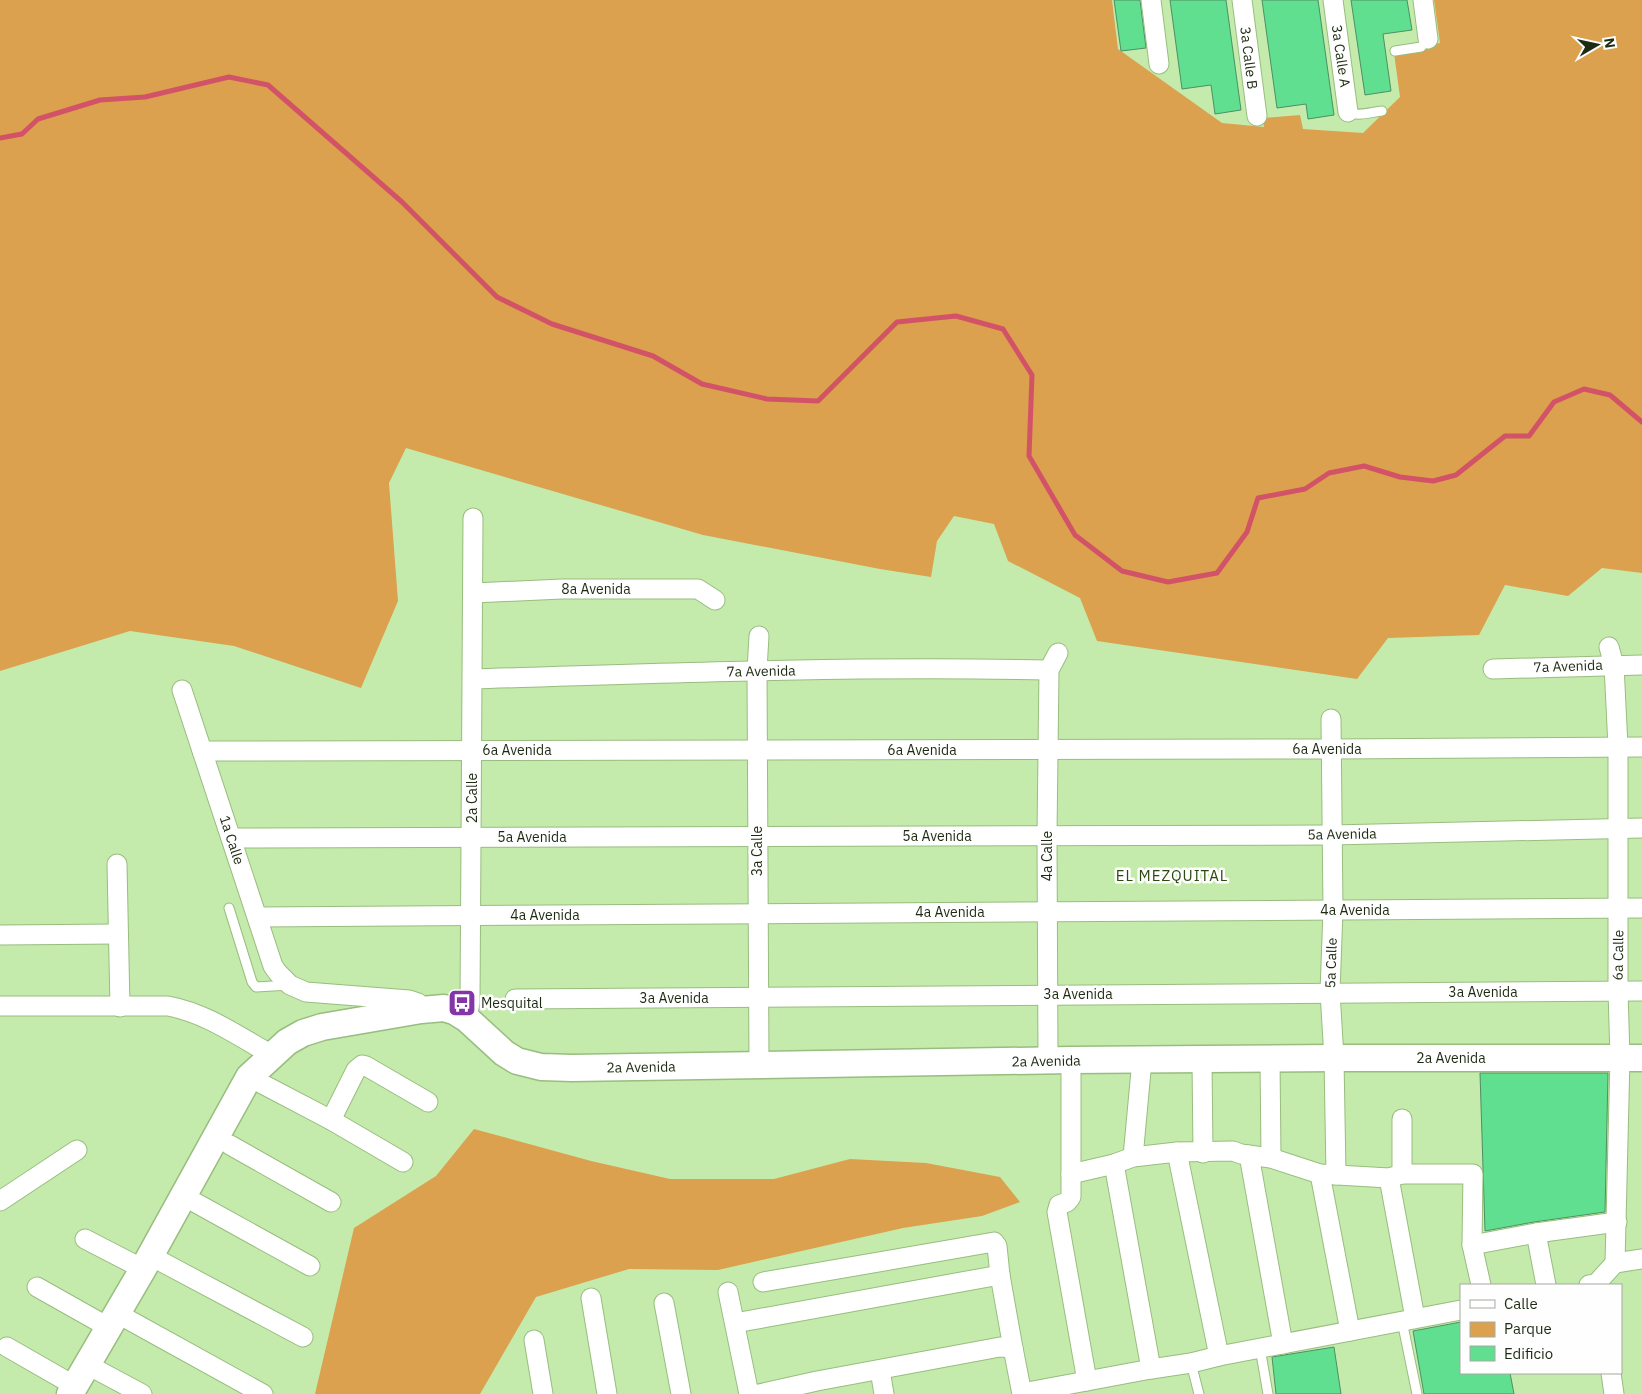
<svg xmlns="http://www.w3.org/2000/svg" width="1642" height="1394" viewBox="0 0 1642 1394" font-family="'IBM Plex Sans',sans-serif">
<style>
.green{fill:#dba14e}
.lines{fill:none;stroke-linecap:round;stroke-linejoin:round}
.stream{stroke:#d25367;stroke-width:5}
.building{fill:#5fdf8f;stroke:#4e8f64}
.lane-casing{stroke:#98bd7f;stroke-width:11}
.street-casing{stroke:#98bd7f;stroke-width:21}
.secondary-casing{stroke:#98bd7f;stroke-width:29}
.lane{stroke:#fff;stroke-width:9}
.street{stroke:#fff;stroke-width:19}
.secondary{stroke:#fff;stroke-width:26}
.labels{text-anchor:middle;stroke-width:5;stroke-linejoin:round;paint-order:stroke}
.street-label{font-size:14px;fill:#1d2b12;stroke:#fefefe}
.poi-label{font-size:14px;fill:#1d2b12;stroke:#fefefe;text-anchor:start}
.neighbourhood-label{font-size:15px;letter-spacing:1px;fill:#2b4a0e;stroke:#fefefe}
</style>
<rect width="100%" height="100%" fill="#c4ebab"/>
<g class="green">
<path d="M0,0H1112L1118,49L1222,123L1264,127L1263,118L1300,115L1303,129L1363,133L1400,97L1394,53L1440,43L1434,0H1642V573L1602,568L1568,596L1505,585L1479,635L1388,638L1357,679L1097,641L1080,598L1008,561L994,524L954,516L937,541L931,577L880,569L703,535L406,448L389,483L398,601L361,688L234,646L130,631L0,671Z"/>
<path d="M474,1129L591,1161L670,1179H774L850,1159L926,1163L1000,1177L1020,1202L982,1216L903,1228L718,1270L629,1269L536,1297L480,1394H315L354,1228L436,1176Z"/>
</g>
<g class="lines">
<path class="stream" d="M0,138L22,134L38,119L100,100L145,97L229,77L268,85L402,202L497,297L552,324L653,356L702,384L767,399L818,401L897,322L956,316L1003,329L1032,375L1029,456L1075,535L1122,571L1168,582L1217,573L1247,532L1258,498L1305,489L1329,473L1364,466L1400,477L1433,481L1456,475L1505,436H1529L1554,402L1584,389L1610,395L1642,422"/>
</g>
<g class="building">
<path d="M1114,0H1140L1146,48L1121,51Z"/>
<path d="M1170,0H1226L1241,110L1215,114L1211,85L1182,89Z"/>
<path d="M1262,0H1318L1334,115L1308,119L1306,104L1277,108Z"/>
<path d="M1351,0H1407L1412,30L1383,34L1391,91L1365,95Z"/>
<path d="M1480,1073H1608L1605,1212L1534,1222L1485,1231Z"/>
<path d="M1461,1322V1373H1510L1514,1394H1424L1413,1331Z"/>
<path d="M1334,1347L1341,1394H1276L1272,1357Z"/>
</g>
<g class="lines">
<defs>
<g id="lane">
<path d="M1395,51L1421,47L1428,39"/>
<path d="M1348,112C1358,117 1371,112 1382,111"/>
<path d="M229,908L252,982L256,987L290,985"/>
<path d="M1402,1321L1417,1394"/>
<path d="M1260,1348L1268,1394"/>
<path d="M1191,1363L1199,1394"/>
</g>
<g id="street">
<path d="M1151,0L1159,64"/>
<path d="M1242,0L1257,116"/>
<path d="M1333,0L1348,112"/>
<path d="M1423,0L1428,39"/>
<path d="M474,593L562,589H698L715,600"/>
<path d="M759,636L757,670L759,1066"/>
<path d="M1609,647L1614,665L1618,747V991L1620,1058L1615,1263"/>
<path d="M1493,669L1642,665"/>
<path d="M473,679C665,673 857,666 1049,670"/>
<path d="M182,690L273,966L278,973L290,985L306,992L409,1000L418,1003L421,1010"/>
<path d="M1331,719L1333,910L1330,992L1334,1058L1336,1175"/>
<path d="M202,751L1332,749L1642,747"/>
<path d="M231,838L1332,835L1642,828"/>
<path d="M117,864L120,1007"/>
<path d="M257,917L1642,908"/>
<path d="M0,935L118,934"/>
<path d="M515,999L1642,991"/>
<path d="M0,1006H168C206,1013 238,1036 272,1055"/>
<path d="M467,1019L470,1002L473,518"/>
<path d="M1270,1059L1271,1158"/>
<path d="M1071,1060V1197L1067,1202L1059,1205L1057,1212L1087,1381"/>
<path d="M1202,1060L1203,1153"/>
<path d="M1048,1061L1047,835L1049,670L1058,653"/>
<path d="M249,1077L331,1120L403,1162"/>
<path d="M1402,1119V1174"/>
<path d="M331,1120L356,1070L362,1065L366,1066L428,1102"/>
<path d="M230,1145L331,1202"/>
<path d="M1177,1152L1219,1356"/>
<path d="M1249,1155L1283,1344"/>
<path d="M1133,1157L1142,1060"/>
<path d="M1114,1164L1151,1369"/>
<path d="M1071,1174L1114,1164L1133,1157L1177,1152L1233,1151L1241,1154L1271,1158L1320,1174L1389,1178L1402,1174H1473L1472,1245L1481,1285"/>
<path d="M1320,1174L1350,1331"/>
<path d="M1389,1178L1415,1318"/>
<path d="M0,1201L77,1150"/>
<path d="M196,1203L310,1266"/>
<path d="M1536,1233L1546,1285"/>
<path d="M85,1239L143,1269"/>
<path d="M1472,1245L1536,1233L1617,1222"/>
<path d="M162,1262L303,1337"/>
<path d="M763,1282L994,1242L997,1246L1000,1275L1013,1348L1022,1394"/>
<path d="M1589,1285L1596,1284L1615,1263L1642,1259"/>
<path d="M37,1287L108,1327"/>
<path d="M728,1292L749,1394"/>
<path d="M591,1298L607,1394"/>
<path d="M664,1303L681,1394"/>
<path d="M129,1320L263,1394"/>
<path d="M735,1323L1000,1275"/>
<path d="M534,1340L543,1394"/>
<path d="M7,1347L75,1386"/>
<path d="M880,1370L884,1394"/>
<path d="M99,1371L142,1394"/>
<path d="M1611,1373L1614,1394"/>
<path d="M1022,1393L1151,1369L1191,1363L1219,1356L1461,1310"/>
<path d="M759,1394L817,1381L1000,1347L1013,1348"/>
</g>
<path id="secondary" d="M70,1394L143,1269L249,1077L287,1042L303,1033L322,1027L421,1010L444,1008L454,1011L467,1019L504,1053L517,1061L541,1067L572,1068L1071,1060L1334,1058H1642"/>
</defs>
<use href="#lane" class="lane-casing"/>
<use href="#street" class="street-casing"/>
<use href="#secondary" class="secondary-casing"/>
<use href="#lane" class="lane"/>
<use href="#street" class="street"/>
<use href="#secondary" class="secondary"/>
</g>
<defs>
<symbol id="bus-square" viewBox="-11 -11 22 22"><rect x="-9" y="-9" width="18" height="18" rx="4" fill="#8436a7" stroke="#fefefe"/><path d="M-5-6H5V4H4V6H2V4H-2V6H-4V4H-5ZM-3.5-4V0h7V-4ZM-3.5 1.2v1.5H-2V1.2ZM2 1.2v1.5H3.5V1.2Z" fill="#fff"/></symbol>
</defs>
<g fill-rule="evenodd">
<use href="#bus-square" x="446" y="987" width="32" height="32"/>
</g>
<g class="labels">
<g class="street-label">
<text transform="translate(1341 56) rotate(82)" y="5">3a Calle A</text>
<text transform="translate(1249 58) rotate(83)" y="5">3a Calle B</text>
<text x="596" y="594">8a Avenida</text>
<text transform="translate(1568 666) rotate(-2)" y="5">7a Avenida</text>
<text transform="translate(761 671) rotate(-1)" y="5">7a Avenida</text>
<text x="1327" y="754">6a Avenida</text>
<text x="517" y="755">6a Avenida</text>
<text x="922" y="755">6a Avenida</text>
<text transform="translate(472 798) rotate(-90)" y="5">2a Calle</text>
<text transform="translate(1342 834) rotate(-1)" y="5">5a Avenida</text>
<text x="937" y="841">5a Avenida</text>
<text x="532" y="842">5a Avenida</text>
<text transform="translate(232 840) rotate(72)" y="5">1a Calle</text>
<text transform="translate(757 851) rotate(-90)" y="5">3a Calle</text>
<text transform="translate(1047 856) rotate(-90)" y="5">4a Calle</text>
<text x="1355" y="915">4a Avenida</text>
<text x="950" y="917">4a Avenida</text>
<text x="545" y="920">4a Avenida</text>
<text transform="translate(1618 955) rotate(-89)" y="5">6a Calle</text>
<text transform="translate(1331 963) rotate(-88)" y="5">5a Calle</text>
<text x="1483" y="997">3a Avenida</text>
<text x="1078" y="999">3a Avenida</text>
<text x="674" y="1003">3a Avenida</text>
<text x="1451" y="1063">2a Avenida</text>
<text transform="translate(1046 1061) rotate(-1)" y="5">2a Avenida</text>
<text transform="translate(641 1067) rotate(-1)" y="5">2a Avenida</text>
</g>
<g class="poi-label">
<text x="481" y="1008">Mesquital</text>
</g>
<g class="neighbourhood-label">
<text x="1172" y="881">EL MEZQUITAL</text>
</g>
</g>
<rect x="1460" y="1284" width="162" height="90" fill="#fefefe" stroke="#a4aaa0"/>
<rect x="1470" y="1300" width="25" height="8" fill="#ffffff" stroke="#a4aaa0"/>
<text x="1504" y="1309" font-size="15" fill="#1d2b12">Calle</text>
<rect x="1470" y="1322" width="25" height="15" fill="#dba14e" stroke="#a4aaa0"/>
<text x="1504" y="1334" font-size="15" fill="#1d2b12">Parque</text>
<rect x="1470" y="1346" width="25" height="15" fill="#5fdf8f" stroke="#a4aaa0"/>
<text x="1504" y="1359" font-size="15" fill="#1d2b12">Edificio</text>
<g transform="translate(1597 45) rotate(81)" stroke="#fefefe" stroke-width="4" paint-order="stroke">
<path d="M0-4L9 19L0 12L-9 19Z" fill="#1d2b12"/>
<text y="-8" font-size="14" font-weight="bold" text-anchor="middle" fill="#1d2b12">N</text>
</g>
</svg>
